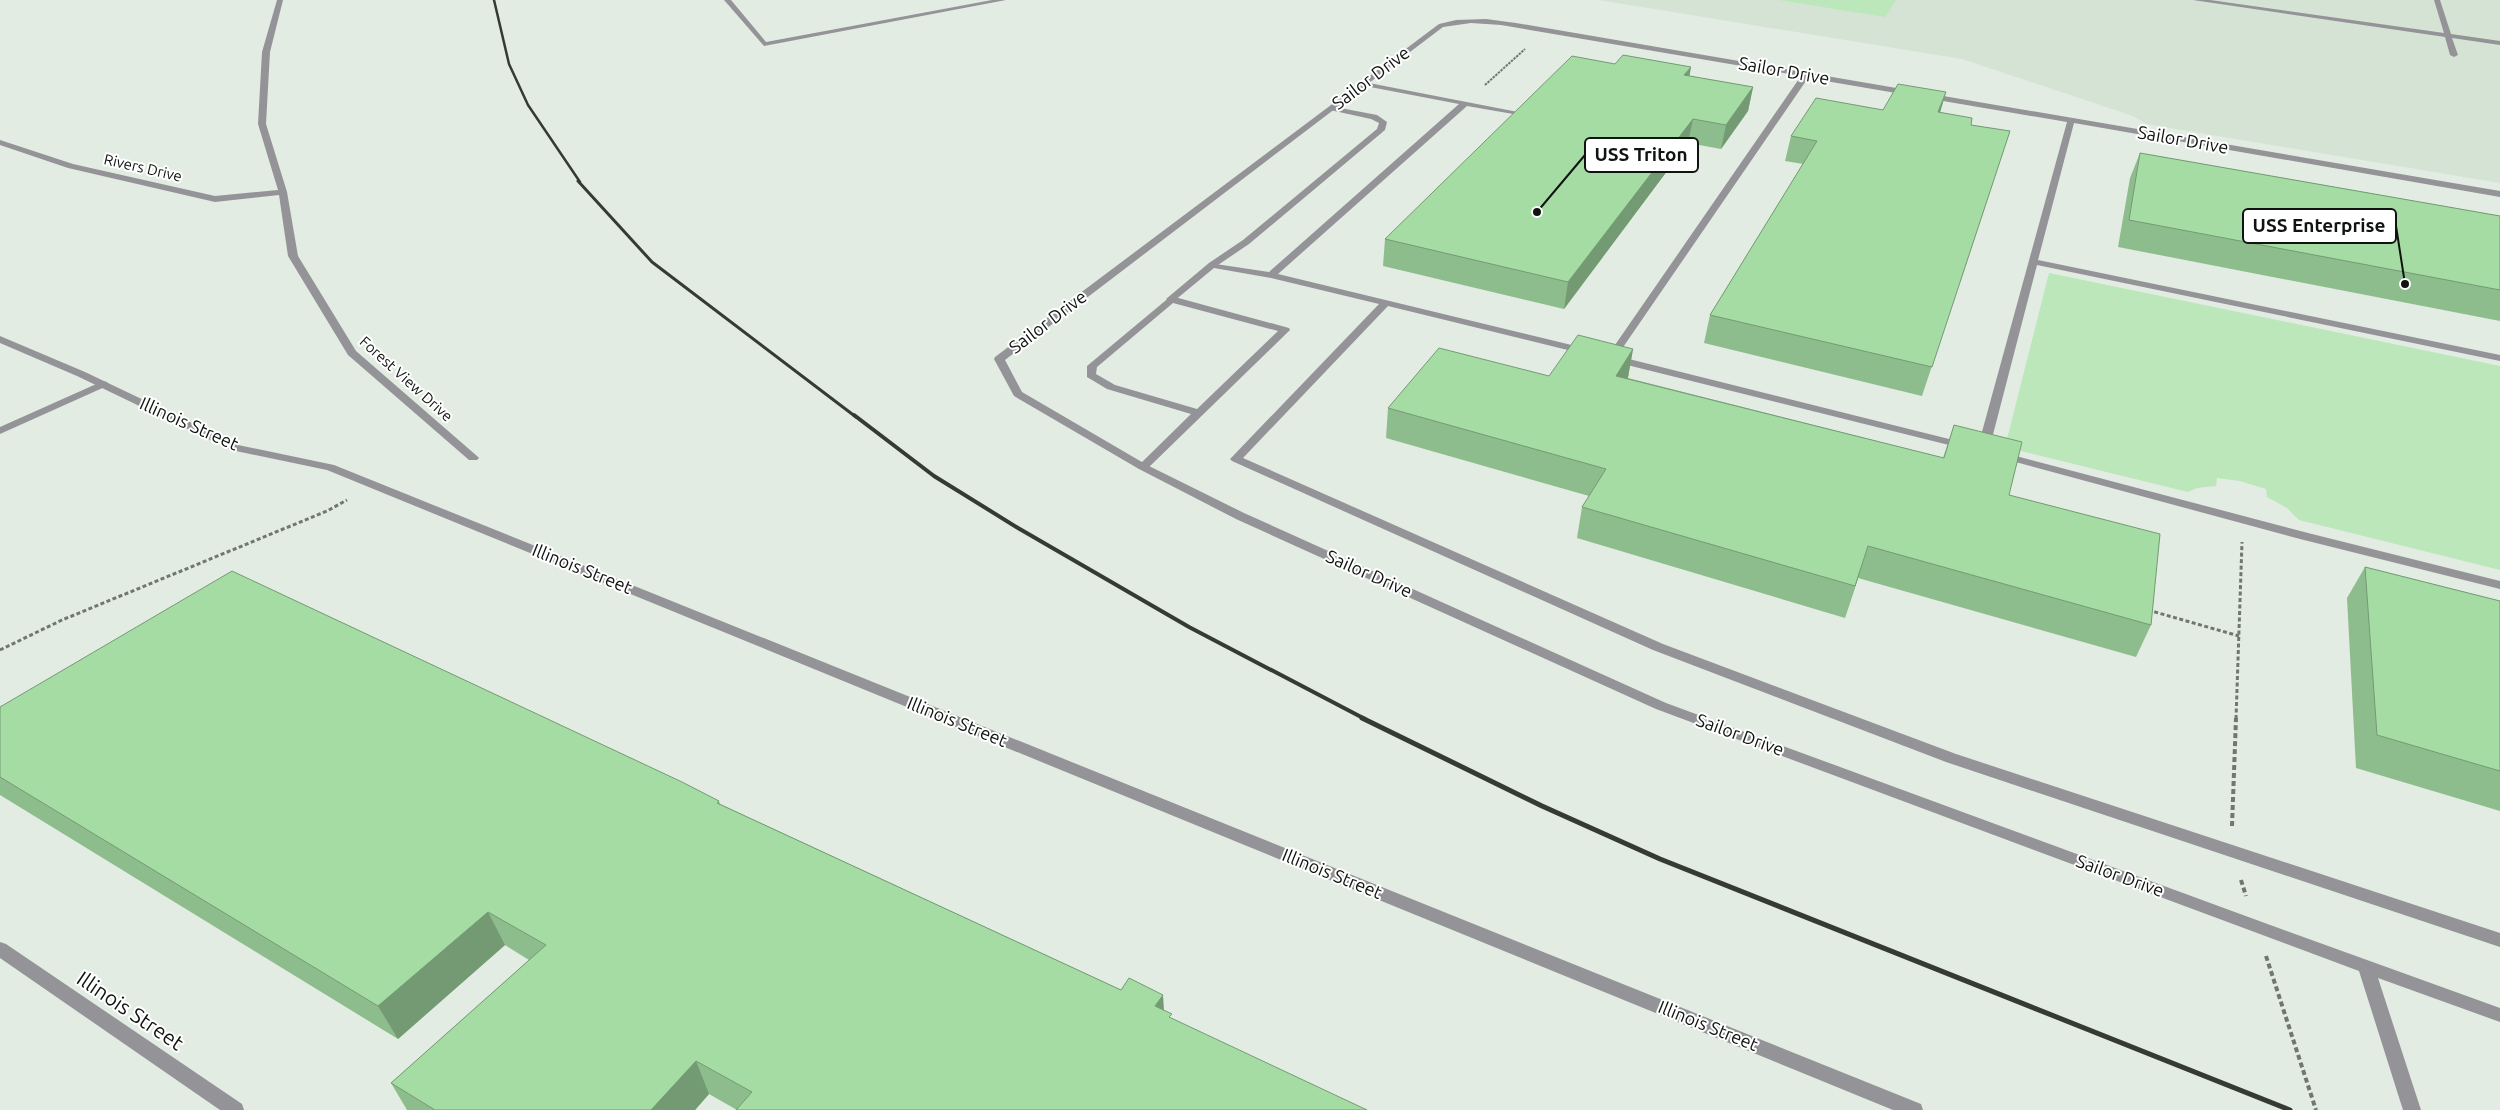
<svg xmlns="http://www.w3.org/2000/svg" width="2500" height="1110" viewBox="0 0 2500 1110" font-family="Ubuntu,sans-serif">
<style>
.built{fill:#d4e3d3}
.green{fill:#bbe7bb}
.lines{fill:none;stroke-linecap:round;stroke-linejoin:round}
.path-far2{stroke:#707770;stroke-width:2;stroke-dasharray:2.5 1;stroke-linecap:butt}
.path-far1{stroke:#707770;stroke-width:3;stroke-dasharray:4 2.5;stroke-linecap:butt}
.path{stroke:#707770;stroke-width:4;stroke-dasharray:5 3;stroke-linecap:butt}
.lane{fill:#949398;fill-rule:evenodd}
.street{fill:#949398;fill-rule:evenodd}
.rail-far3{stroke:#353a35;stroke-width:2.5}
.rail-far2{stroke:#353a35;stroke-width:3}
.rail-far1{stroke:#353a35;stroke-width:4}
.rail{stroke:#353a35;stroke-width:5}
.wall{fill:#8ebd8d}
.shaded-wall{fill:#749a73}
.building{fill:#a5dca4;stroke:#749a73}
.labels{text-anchor:middle;stroke-width:4;stroke-linejoin:round;paint-order:stroke}
.far-street-label{font-size:15px;fill:#101410;stroke:#fff}
.street-label{font-size:18px;fill:#101410;stroke:#fff}
.near-street-label{font-size:21px;fill:#101410;stroke:#fff}
.leader{fill:none;stroke:#101410;stroke-width:2}
.callout-dot{fill:#101410;stroke:#fff;stroke-width:2}
.callout{fill:#fff;stroke:#101410;stroke-width:2}
.callout-label{font-size:19px;text-anchor:middle;font-weight:bold;fill:#101410}
</style>
<rect width="100%" height="100%" fill="#e2ece2"/>
<path class="built" d="M1599,0H2500V183L2146,124L2133,116L1962,59Z"/>
<g class="green">
<path d="M1779,0H1896L1885,17Z"/>
<path d="M2049,273L2500,366V570L2299,520L2287,508L2267,497L2266,489L2240,481L2217,478L2216,486L2197,488L2188,492L2005,447Z"/>
</g>
<g class="lines">
<path class="path-far2" d="M1485,85L1525,49"/>
<g class="path-far1">
<path d="M2148,610L2239,636"/>
<path d="M0,650L62,620L327,511L347,500"/>
<path d="M2236,719L2242,542"/>
</g>
<g class="path">
<path d="M2232,826L2236,718"/>
<path d="M2241,880L2246,896"/>
<path d="M2266,956L2316,1110"/>
</g>
<g class="lane">
<path d="M2193,0H2210L2444,33L2434,0H2440L2451,34L2500,41V45L2452,38L2458,55L2454,57L2450,55L2445,37Z"/>
<path d="M1330,106L1377,115L1387,122L1385,130L1249,244L1215,267H1209V263L1243,240L1377,129L1379,123L1371,119L1330,110Z"/>
<path d="M1171,296L1289,328L1290,330L1147,469H1139L1137,467L1139,465L1191,414L1107,389L1087,377V366ZM1173,303L1278,331L1197,409L1115,385L1096,374L1097,367Z"/>
<path d="M103,381L107,382L108,384L107,386L0,434V427Z"/>
</g>
<g class="street">
<path d="M277,0H283L270,52L266,124L287,192L298,256L356,351L477,456L479,458L477,460H469L348,355L288,256L279,195L215,202L68,168L0,145V140L73,164L215,196L278,190L258,124L262,52Z"/>
<path d="M724,0H731L766,42L992,0H1006L764,46Z"/>
<path d="M1486,19L1516,23L2500,191V197L2074,123L2038,260L2500,355V361L2037,265L1989,450L1983,453L1977,450L2067,122L1808,78L1617,356L1969,444L1971,446L1965,449L1607,360L1606,358L1801,76L1501,25L1471,23L1443,27L1369,83L1523,113L1519,115L1467,106L1278,274L1584,348L1589,351L1584,354L1388,306L1243,458L1663,644L1956,754L2500,933V947L1946,762L1653,650L1232,461L1230,459L1232,457L1379,304L1271,278L1214,268L1174,301L1171,302L1166,299L1209,263L1269,272L1459,104L1365,86L1005,360L1022,392L1147,465L1244,513L1666,703L2262,922L2500,1008V1022L2378,978L2421,1110H2403L2359,971L1656,709L1236,519L1139,469L1014,396L994,359L995,357L1439,24L1456,20Z"/>
<path d="M0,336L85,372L238,445L334,465L1921,1104L1923,1110H1893L327,470L231,450L77,376L0,343Z"/>
<path d="M2001,452L2308,533L2500,581V589L2300,539L1997,457L1995,455Z"/>
<path d="M0,942L6,944L242,1104L244,1110H220L0,958Z"/>
</g>
<path class="rail-far3" d="M494,0L509,64L528,105L580,182"/>
<path class="rail-far2" d="M578,181L652,262L856,417"/>
<path class="rail-far1" d="M854,415L934,476L1018,528L1189,627L1365,719"/>
<path class="rail" d="M1362,718L1542,806L1660,859L2290,1110"/>
</g>
<g class="wall">
<path d="M1689,76L1753,87L1748,111L1721,149L1688,143L1564,309L1383,266L1385,239Z"/>
<path d="M1946,92L1940,112L1971,125L2010,131L1922,396L1704,343L1710,315L1803,164L1785,161L1791,136Z"/>
<path d="M2140,153L2500,216V321L2118,247L2130,178Z"/>
<path d="M1633,349L1628,378L1943,458L1954,425L2009,495L2151,625L2136,657L1858,578L1845,618L1577,538L1582,507L1589,496L1386,438L1388,408L1549,376Z"/>
<path d="M2365,567L2500,601V811L2356,768L2347,598Z"/>
<path d="M0,707L719,801L720,804L1121,990L1163,995L737,1110L709,1094L695,1110H407L391,1083L529,960L505,945L398,1039L0,795Z"/>
</g>
<g class="shaded-wall">
<path d="M1691,67L1687,91L1684,75Z"/>
<path d="M1753,87L1748,111L1721,149L1726,125Z"/>
<path d="M1946,92L1939,116L1938,112Z"/>
<path d="M1693,119L1688,143L1564,309L1568,282Z"/>
<path d="M1633,349L1628,377L1611,405L1616,376Z"/>
<path d="M1868,546L1858,578L1845,618L1855,586Z"/>
<path d="M488,912L505,945L398,1039L378,1006Z"/>
<path d="M1163,995L1165,1028L1155,1006Z"/>
<path d="M696,1061L709,1094L695,1110H651Z"/>
</g>
<g class="building">
<path d="M1623,55L1691,67L1684,75L1753,87L1726,125L1693,119L1568,282L1385,239L1572,56L1615,64Z"/>
<path d="M1898,84L1946,92L1938,112L1972,118L1971,125L2010,131L1932,367L1710,315L1817,141L1791,136L1816,98L1883,110Z"/>
<path d="M2140,153L2500,216V290L2129,220Z"/>
<path d="M1578,335L1633,349L1616,376L1944,458L1954,425L2022,442L2009,495L2160,534L2151,625L1868,546L1855,586L1582,507L1606,469L1388,408L1439,348L1549,376Z"/>
<path d="M2365,567L2500,601V771L2377,735Z"/>
<path d="M232,571L682,782L719,801L717,803L1121,990L1129,978L1163,995L1155,1006L1172,1014L1169,1017L1367,1110H736L752,1092L696,1061L651,1110H435L391,1083L546,945L488,912L378,1006L0,777V707Z"/>
</g>
<g class="labels">
<g class="far-street-label">
<text transform="translate(143 168) rotate(13)" y="5">Rivers Drive</text>
<text transform="translate(406 379) rotate(42)" y="5">Forest View Drive</text>
</g>
<g class="street-label">
<text transform="translate(1784 71) rotate(10)" y="6">Sailor Drive</text>
<text transform="translate(1371 78) rotate(-37)" y="6">Sailor Drive</text>
<text transform="translate(2183 140) rotate(10)" y="6">Sailor Drive</text>
<text transform="translate(1048 322) rotate(-37)" y="6">Sailor Drive</text>
<text transform="translate(189 424) rotate(24)" y="6">Illinois Street</text>
<text transform="translate(582 569) rotate(22)" y="6">Illinois Street</text>
<text transform="translate(1369 574) rotate(24)" y="6">Sailor Drive</text>
<text transform="translate(957 722) rotate(22)" y="6">Illinois Street</text>
<text transform="translate(1740 735) rotate(20)" y="6">Sailor Drive</text>
<text transform="translate(1332 874) rotate(22)" y="6">Illinois Street</text>
<text transform="translate(2120 876) rotate(20)" y="6">Sailor Drive</text>
<text transform="translate(1708 1026) rotate(22)" y="6">Illinois Street</text>
</g>
<g class="near-street-label">
<text transform="translate(130 1011) rotate(34)" y="7">Illinois Street</text>
</g>
</g>
<path class="leader" d="M1537 212L1585 155M2405 284L2396 226"/>
<g class="callout-dot">
<circle cx="1537" cy="212" r="5"/>
<circle cx="2405" cy="284" r="5"/>
</g>
<g class="callout">
<rect x="1585" y="138" width="113" height="34" rx="5"/>
<rect x="2243" y="209" width="153" height="34" rx="5"/>
</g>
<g class="callout-label">
<text x="1641" y="161">USS Triton</text>
<text x="2319" y="232">USS Enterprise</text>
</g>
</svg>
